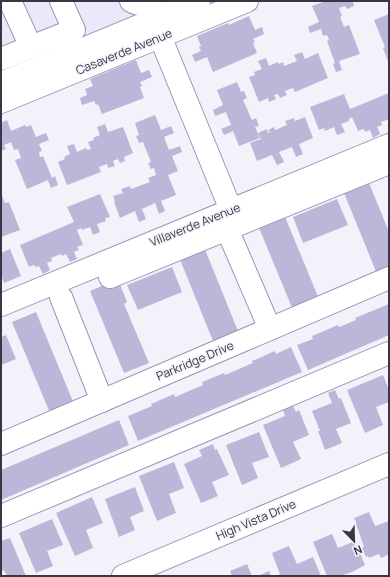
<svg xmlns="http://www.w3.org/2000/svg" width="390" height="577" viewBox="0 0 390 577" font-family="Manrope,sans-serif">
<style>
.built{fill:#eae8f9}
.building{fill:#bbb7d8}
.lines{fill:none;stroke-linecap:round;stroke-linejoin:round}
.minor-casing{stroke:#9b96b7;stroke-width:24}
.minor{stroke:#fff;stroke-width:22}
.labels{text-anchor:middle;stroke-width:3;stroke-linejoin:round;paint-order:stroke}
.street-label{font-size:12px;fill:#383643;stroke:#f3f2fa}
</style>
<rect width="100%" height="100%" fill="#f3f2fa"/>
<path class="built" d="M1,1H179L1,75Z"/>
<g class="building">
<path d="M326,1H355L353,2L354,6L347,9L345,6L339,8L342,16L340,17L344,27L349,25L360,54L339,61L342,70L336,72L333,64L335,63L327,41L329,40L327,35L323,36L321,29L310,33L308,27L319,22L312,6Z"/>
<path d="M389,14V64L383,48L385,47L374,20Z"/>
<path d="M249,16L255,30L262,27L264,34L253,39L255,42L253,43L257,53L213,72L207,57L195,62L192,55L201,51L199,47L201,46L197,36L228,23L229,25Z"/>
<path d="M302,52L305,59L318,53L328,78L295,92L293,88L285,91L287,95L280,98L278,94L274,95L276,99L269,102L268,98L259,102L249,77L255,75L254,72L262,69L258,61L266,58L269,66L278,62V64L283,62L284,66L297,61L294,55Z"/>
<path d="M136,60L141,73L149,70L152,77L140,82L142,86L140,87L144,98L102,114L98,104L96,105L94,101L82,105L80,98L87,95L85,89L93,86L90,79Z"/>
<path d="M237,82L241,92L244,91L247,98L243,100L252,120L256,118L259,126L255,127L260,138L239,146L233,131L224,135L221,129L231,125L226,112L215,116L213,110L223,105L217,90Z"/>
<path d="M389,93V119L381,122L382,125L377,127L380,134L373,138L370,130L365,132L364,129L358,131L352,117L349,119V121L341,124L345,132L337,135L334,127L325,131L324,128L319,130L310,107L344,94L350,109Z"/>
<path d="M155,115L161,130L171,126L174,133L164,137L169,150L180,146L182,152L172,156L178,171L168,175L176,195L161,201L165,211L159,214L155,203L142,209L146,219L139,222L135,211L120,218L114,202L115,201L113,196L123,193L121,189L130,186L131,189L150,182L148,178L156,175L154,168L151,169L148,163L151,162L143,142L139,143L136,136L139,135L135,123Z"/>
<path d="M305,117L313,138L299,144L303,154L296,157L292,147L279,152L284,162L277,165L272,155L257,161L250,143L261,139L258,133L267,129L268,133L270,132L268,130L274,127L275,130L287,125L285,121L294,118L295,121Z"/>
<path d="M7,120L11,131L25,125L26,127L31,125L36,137L46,133L49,140L39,144L42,151L39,152L40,157L43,156L52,178L55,176L58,185L51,188L48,180L27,189L15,160L21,158L18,149L14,150L11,142L4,145L6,149L1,151V123Z"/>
<path d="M105,124L108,132L123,127L133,153L124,157L125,161L120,163L118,159L113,161L115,166L108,168L107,164L99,167L101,172L67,185L58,162L65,159L64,157L70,154L67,146L74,144L77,152L86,148L87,150L91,149L88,142L94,140L93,138L100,135L97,127Z"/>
<path d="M367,178L389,232V269L377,274L342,188Z"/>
<path d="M1,193L5,203L9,202L20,230L1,237Z"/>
<path d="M100,194L110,217L105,218L106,221L97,224L100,232L93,235L90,227L82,230L81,228L77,230L83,245L77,247L79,250L74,252L77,259L70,262L66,254L62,256L61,254L51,258L52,261L47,263L50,270L43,274L39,266L35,267L34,265L29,267L20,245L74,222L67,207Z"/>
<path d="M337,199L348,225L303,243L293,217Z"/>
<path d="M283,212L319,299L293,310L257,223Z"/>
<path d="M204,247L238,331L213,341L179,257Z"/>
<path d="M10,249L21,276L4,283L1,275V253Z"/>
<path d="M172,267L182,292L138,310L127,285Z"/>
<path d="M118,279L127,302L124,304L149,363L124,373L90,291Z"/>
<path d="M389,304V335L308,370L297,345L313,339L312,336L338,325L339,327L356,320L355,318Z"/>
<path d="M36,312L74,404L50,413L12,322Z"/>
<path d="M6,335L16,359L1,365V337Z"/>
<path d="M291,347L302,372L138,441L128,416L152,406L151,404L174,394L175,397L203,385L202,382L224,373L225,375L253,363L252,361L275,351L276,354Z"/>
<path d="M383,375L389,390V402L376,407L383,425L365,433L347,390Z"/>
<path d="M335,390L339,399L341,398L351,423L336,429L342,443L325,450L318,431H320L312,411L332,403L328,393Z"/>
<path d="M292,403L296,412L299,410L309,435L293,442L301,459L281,468L263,425L285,416L282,407Z"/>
<path d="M119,420L129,445L1,500V470Z"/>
<path d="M259,432L269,457L252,463L258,478L242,485L226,445Z"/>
<path d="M213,444L215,450L217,449L229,475L212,482L218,496L201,503L184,464L202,456L199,450Z"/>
<path d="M174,462L184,488L169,494L176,513L157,521L139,476Z"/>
<path d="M135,487L144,511L130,517L135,530L119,537L105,499Z"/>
<path d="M92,497L103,523L86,530L93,548L75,556L56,513Z"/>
<path d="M369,512L375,526L389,521V554L381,558L379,554L369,558L368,556L366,557L362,548L364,547L354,518Z"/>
<path d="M52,519L63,545L47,551L53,566L36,573L19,533Z"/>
<path d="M332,534L338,548L355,541L365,565L352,572L340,576H327L313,542Z"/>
<path d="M10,538L26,576H7L4,570L1,572V541Z"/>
<path d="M289,546L297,564L313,557L321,576H279L278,575L280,574L272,553Z"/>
<path d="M247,564L252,576H232L230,571Z"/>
<path d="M269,571L271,576H258Z"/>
</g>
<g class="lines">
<defs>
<g id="minor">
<path d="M131,1C140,6 146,5 156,1"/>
<path d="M155,24L231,210"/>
<path d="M31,47L74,30L61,1"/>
<path d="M1,59L31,47L10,1"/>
<path d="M1,83L199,1"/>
<path d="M1,102L247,1"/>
<path d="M227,229L270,329"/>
<path d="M110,277L389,163"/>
<path d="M61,297L102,401"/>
<path d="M1,305L389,145"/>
<path d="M1,444L389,278"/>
<path d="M1,516L389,353"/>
<path d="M123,576L389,464"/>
</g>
</defs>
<use href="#minor" class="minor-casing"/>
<use href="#minor" class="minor"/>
</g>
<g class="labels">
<g class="street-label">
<text transform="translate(124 52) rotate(-22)" y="4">Casaverde Avenue</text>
<text transform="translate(195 225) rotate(-22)" y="4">Villaverde Avenue</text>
<text transform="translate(195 361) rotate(-23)" y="4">Parkridge Drive</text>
<text transform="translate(256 520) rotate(-23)" y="4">High Vista Drive</text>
</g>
</g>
<rect width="390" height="577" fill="none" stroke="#383643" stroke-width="4"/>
<g transform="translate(354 541) rotate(157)" stroke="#f3f2fa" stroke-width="3" paint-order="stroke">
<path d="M0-3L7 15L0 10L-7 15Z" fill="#383643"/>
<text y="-6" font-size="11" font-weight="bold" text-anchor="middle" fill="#383643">N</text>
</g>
</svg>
